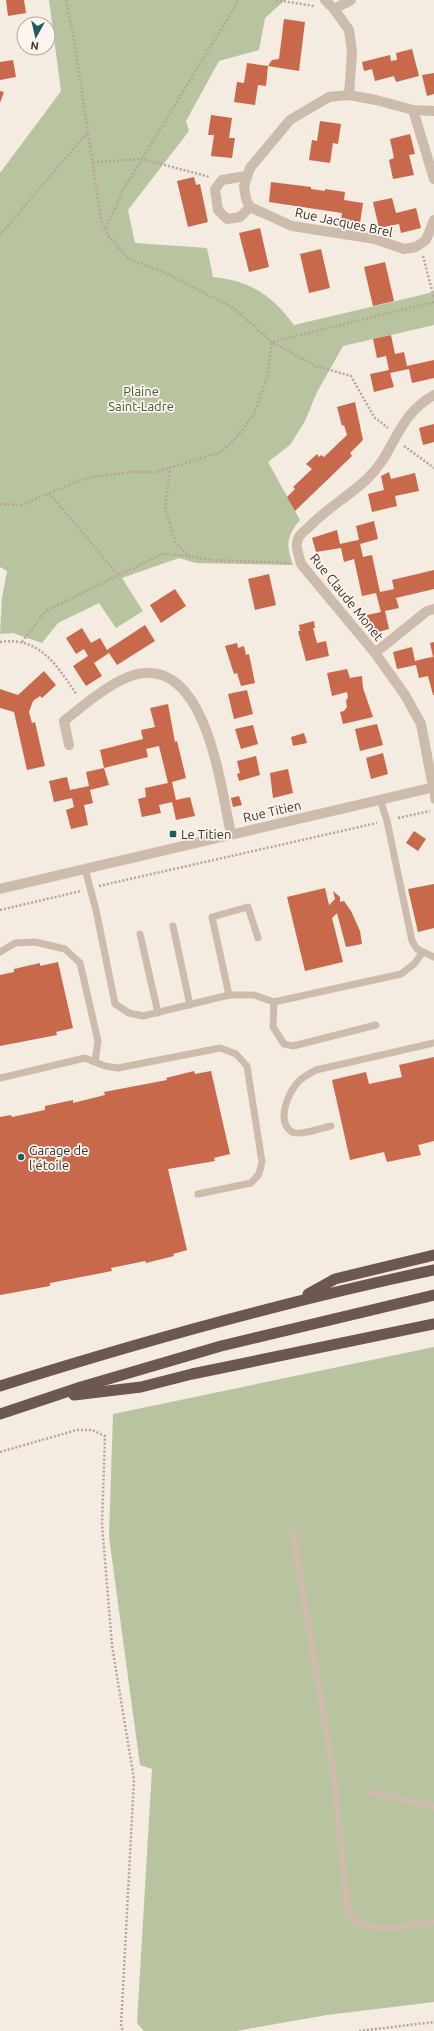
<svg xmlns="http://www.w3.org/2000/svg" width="434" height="2031" viewBox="0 0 434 2031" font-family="Ubuntu,sans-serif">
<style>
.green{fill:#b8c4a0}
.building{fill:#c8694b}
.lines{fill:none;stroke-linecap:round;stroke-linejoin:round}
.path{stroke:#b9a596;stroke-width:2.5;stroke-dasharray:2 2;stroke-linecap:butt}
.service{stroke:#cdbbac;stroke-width:7}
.minor{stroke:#cdbbac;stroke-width:10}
.trunk{stroke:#6c584f;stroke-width:11}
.poi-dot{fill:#1f5a5e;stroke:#fbf5ee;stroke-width:1.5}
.labels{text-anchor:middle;stroke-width:3.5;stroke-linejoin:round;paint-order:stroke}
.street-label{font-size:13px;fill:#3b302b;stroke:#fbf5ee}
.park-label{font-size:13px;fill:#4a5a2e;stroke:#fbf5ee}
.poi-label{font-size:13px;fill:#3b302b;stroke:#fbf5ee;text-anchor:start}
</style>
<rect width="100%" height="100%" fill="#f4ebe1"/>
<g class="green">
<path d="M49,0H285L265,18L259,50L219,61L186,121L189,131L128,210L135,243L207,248L213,277C251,281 272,295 294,325L434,292V325L343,346L317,392L305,421L290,445L268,462L300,520C286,537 286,545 293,565L196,563L179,558L122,578L143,611L116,628L99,603L58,623L42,643L13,633L0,634L2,598L7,571L0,567V173L61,91Z"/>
<path d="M434,1347V2002L327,2015L236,2031H144L137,2023L152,1769L140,1765L109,1537L113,1414Z"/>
</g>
<g class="building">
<path d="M6,0H24L26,13L8,16Z"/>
<path d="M284,19L305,22L299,71L268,66L272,60L279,59Z"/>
<path d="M412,49L419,76L396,82L394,76L375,81L372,69L364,71L362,62L390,55L391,61L397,60L396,53Z"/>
<path d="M13,60L16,77L0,80V62Z"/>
<path d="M247,63L268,66L266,86L258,85L255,105L234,102L237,82L244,83Z"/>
<path d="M434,73V94L427,96L422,75Z"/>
<path d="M0,91L4,92L0,103Z"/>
<path d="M211,115L232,118L229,138H235L232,158L211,156L214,135H208Z"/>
<path d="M320,121L341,124L338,144L333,143L330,163L309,160L312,140L317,141Z"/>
<path d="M410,134L415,154L409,155L414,175L393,179L389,160L394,158L390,139Z"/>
<path d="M194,177L196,185L200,184L208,222L188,227L177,181Z"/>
<path d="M271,182L311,187V189L325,191V189L345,192L344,200L363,203L360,223L341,221L342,213L269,202Z"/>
<path d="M392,198L396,213L416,208L421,228L401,233L399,224L379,228L373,202Z"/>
<path d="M260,228L269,267L249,272L239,233Z"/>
<path d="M321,249L330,288L309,293L300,254Z"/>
<path d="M385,262L394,301L373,306L364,267Z"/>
<path d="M391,335L395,354L404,352L407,366L434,360V378L412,383L409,369L390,373L394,387L374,392L370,374L389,370L386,356L377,358L373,339Z"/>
<path d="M355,402L363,440L350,453L352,456L295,511L287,497L295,489L293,487L312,469L306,464L317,454L319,457L321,455L324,457L347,435L344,425L342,426L337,407Z"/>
<path d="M434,424V442L423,445L419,428Z"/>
<path d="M389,472L391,479L415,473L419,491L395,496L397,506L372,512L368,494L384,490L381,476Z"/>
<path d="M374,521L378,539L360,544L363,557L372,555L380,592L394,589L392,580L434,570V589L396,598L399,608L385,611L389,629L371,634L367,615L381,612L376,593L362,596L354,559L344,562L341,548L316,552L312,538L337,530L340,544L353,541L359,540L356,526Z"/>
<path d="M269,574L276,605L255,610L248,579Z"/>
<path d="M175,589L186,606L161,623L150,605Z"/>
<path d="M314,621L315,628H313L317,643L326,641L329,656L306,661L298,631H300L299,625Z"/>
<path d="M145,625L155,641L117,665L109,653L94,663L102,676L86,686L73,666L88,656L84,649L76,654L66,638L82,628L91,643L100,638L107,650Z"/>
<path d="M434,642V695H433L428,676L419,678L416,665L397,669L393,652L412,647L415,661L427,658L433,657L430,643Z"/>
<path d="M237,643L238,648L244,646L246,655L249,654L255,683L241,686L237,673L234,674L225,646Z"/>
<path d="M347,669L350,678L362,676L363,688L373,717L343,724L340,712L344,711L347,707L346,701L348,697L347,692L332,696L327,673Z"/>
<path d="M44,671L56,685L42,698L40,696L33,701L29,712L32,723L35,722L45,766L27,770L14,712L0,708V689L18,695Z"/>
<path d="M247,690L253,714L234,719L228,694Z"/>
<path d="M168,704L175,742L177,741L186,778L172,782L176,800L190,797L195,816L176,820L172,802L159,805L161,813L142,817L138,799L146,797L145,788L168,783L159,746L146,749L148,757L104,768L100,750L143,739L141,730L155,727L150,708Z"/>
<path d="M377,724L383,745L360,751L355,729Z"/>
<path d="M253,725L258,744L241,749L235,729Z"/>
<path d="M304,733L307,743L293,746L291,737Z"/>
<path d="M383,753L388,774L371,779L366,758Z"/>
<path d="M256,756L260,775L239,781L237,774L240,773L237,761Z"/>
<path d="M104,768L109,785L90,790L93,803L84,805L88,825L71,829L66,810L74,807L72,798L54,802L49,781L67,777L70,790L89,786L86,772Z"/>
<path d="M288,769L293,793L273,798L270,773Z"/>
<path d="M239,796L242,805L233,807L231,798Z"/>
<path d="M414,831L426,839L418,851L406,843Z"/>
<path d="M434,884V928L418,932L408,889Z"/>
<path d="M325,888L329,905L335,899L333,891L340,897V902L344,901L351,911L360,931L362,944L346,947L337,913L332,918L343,962L305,971L287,897Z"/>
<path d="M58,962L73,1028L56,1032L57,1035L0,1046V975L14,972V969L40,963V966Z"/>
<path d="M434,1057V1141L418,1145L421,1155L387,1162L384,1152L350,1160L332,1080L366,1072L369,1084L402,1077L399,1065Z"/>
<path d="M194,1071L195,1074L211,1071L230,1154L214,1158L215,1161L168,1169L187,1250L173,1254L174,1256L146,1263L145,1261L111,1268L112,1271L50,1283V1286L0,1295V1117L11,1115L12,1117L45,1110V1106L73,1100V1103L105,1095L104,1092L167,1080L166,1078Z"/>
</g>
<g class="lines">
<g class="path">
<path d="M66,0L73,33L101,219L109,237L129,259L163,272L232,307L272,342L316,366L351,376L374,417L388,428"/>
<path d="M276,0L314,6"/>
<path d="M93,162L142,159L210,177"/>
<path d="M106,228L123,190L239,0"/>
<path d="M0,235L88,132"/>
<path d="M423,256L434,298"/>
<path d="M404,446L434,468"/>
<path d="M170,467L165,509L175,541L188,556L212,560L289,563"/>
<path d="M49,493L119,576"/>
<path d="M0,504L21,505L86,478L132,472H156L221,452L236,438L254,414L267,378L272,342L434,302"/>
<path d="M0,642C40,636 57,666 77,695"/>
<path d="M22,642L46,611L162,554L188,556"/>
<path d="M398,818L430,811"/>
<path d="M99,886L377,823"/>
<path d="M0,910L81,891"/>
<path d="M0,1452L77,1430H92L105,1436L102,1524L112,1646L134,1779L121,2026L123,2031"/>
<path d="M359,2031L434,2022"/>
</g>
<g class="service">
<path d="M433,787L434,800"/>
<path d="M380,799L387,821L412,941L417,949L434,957"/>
<path d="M85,869L96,910L115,1004L129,1013L143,1016L229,995H254L274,1002L401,974L414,964L423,952"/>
<path d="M173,926L190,1005"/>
<path d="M140,934L158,1013"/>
<path d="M0,952L15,943L35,942L65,949L80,963L98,1041L95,1062"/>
<path d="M229,995L212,917L248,907L258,938"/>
<path d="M274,1002L273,1027L284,1044L293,1046L376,1025"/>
<path d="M0,1078L85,1058L105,1066L118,1068L220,1048L236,1054L247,1066L262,1162L259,1174L251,1183L198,1194"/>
<path d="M331,1126C323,1128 299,1136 292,1132C275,1121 289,1090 300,1080C305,1076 311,1073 316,1070L434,1043"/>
<path d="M293,1533L334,1777L348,1914L363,1926L391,1928L434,1922"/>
<path d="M372,1792L434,1807"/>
</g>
<g class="minor">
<path d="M325,0L334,9"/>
<path d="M349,95L352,52L349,30L334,9L351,0"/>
<path d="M413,110L434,179"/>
<path d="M434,111L413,110L376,100L349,95L329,97L290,120L250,168L244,186L246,199L250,207L292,226L375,239L404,249L416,247L426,240L434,220"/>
<path d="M246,176L222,180L215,189L218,210L227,219L240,217L250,207"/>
<path d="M375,653L427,611L434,609"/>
<path d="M69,745L64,721C84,705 118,675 144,673C208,668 221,789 231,834"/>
<path d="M433,787L421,724L405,695L375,653L301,564C299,555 294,545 299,537C301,533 307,529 310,526C327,508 349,496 367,479C396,452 395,417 434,395"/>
<path d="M0,889L434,787"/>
</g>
<g class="trunk">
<path d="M308,1294L335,1279L434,1255"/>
<path d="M0,1386C143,1341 287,1301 434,1270"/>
<path d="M74,1395L141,1387L192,1374L434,1324"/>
<path d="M0,1414L81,1387L221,1346L434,1295"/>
</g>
</g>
<g class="poi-dot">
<rect x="169" y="830" width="8" height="8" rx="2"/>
<circle cx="21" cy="1157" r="4"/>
</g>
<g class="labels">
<g class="street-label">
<text transform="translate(344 222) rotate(12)" y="5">Rue Jacques Brel</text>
<text transform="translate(347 597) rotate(51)" y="5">Rue Claude Monet</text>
<text transform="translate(272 811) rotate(-13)" y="5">Rue Titien</text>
</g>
<g class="park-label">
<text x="141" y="396">Plaine<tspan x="141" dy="15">Saint-Ladre</tspan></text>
</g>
<g class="poi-label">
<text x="181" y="839">Le Titien</text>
<text x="29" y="1155">Garage de<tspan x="29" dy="15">l'étoile</tspan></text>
</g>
</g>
<g transform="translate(36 36) rotate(188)"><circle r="19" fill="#fbf5ee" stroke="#aea6a0"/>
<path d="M0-3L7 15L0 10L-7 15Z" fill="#1f5a5e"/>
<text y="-6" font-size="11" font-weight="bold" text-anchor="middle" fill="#3b302b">N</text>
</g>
</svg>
